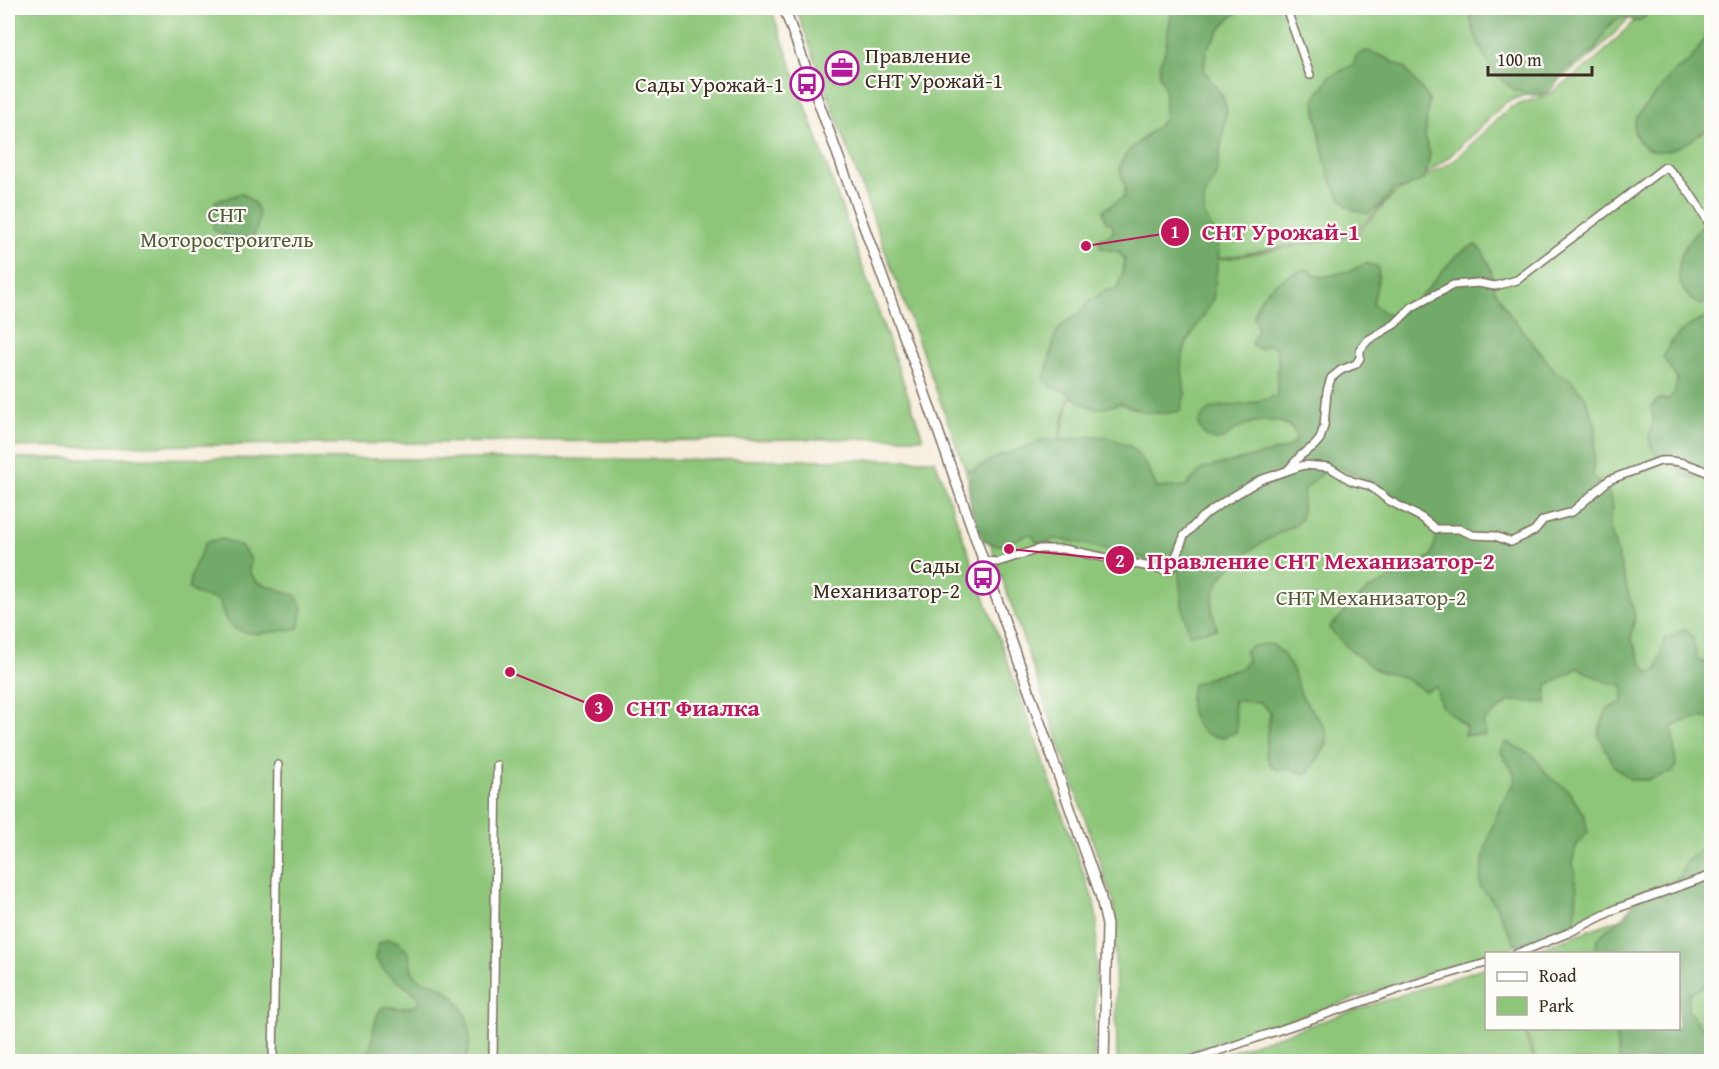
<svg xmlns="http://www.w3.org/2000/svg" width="1719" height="1069" viewBox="0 0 1719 1069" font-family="'Gentium Book Plus',serif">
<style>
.green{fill:#8dc679;stroke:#64784c;stroke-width:1.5}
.forest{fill:#72ab69;stroke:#566a44;stroke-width:1.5}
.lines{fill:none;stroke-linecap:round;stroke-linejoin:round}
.street-casing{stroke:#7c6e5f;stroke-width:10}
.secondary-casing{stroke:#7c6e5f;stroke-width:12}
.street{stroke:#fff;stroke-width:7}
.secondary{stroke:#fff;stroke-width:9}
.labels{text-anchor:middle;stroke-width:4.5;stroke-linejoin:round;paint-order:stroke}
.poi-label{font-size:22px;fill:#3b2a1e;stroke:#fdfcf7;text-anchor:end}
.park-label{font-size:22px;fill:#545939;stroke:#fdfcf7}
.leader{fill:none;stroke:#c2185b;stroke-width:2}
.callout-dot{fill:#c2185b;stroke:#fdfcf7;stroke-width:2}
.mark-label{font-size:18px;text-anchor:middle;font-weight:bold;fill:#fff}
.callout-label{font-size:24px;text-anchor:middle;font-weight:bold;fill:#c2185b;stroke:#fdfcf7;stroke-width:4.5;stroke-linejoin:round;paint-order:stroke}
</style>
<rect width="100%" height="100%" fill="#fdfcf7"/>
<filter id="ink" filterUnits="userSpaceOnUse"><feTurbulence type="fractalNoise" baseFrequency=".0167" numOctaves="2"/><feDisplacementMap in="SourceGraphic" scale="12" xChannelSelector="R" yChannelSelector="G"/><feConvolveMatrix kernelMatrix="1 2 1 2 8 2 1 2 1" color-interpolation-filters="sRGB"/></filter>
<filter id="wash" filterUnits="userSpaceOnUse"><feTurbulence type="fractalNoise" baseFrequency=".008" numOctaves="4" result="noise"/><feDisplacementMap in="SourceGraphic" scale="24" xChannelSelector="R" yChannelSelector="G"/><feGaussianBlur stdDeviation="1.35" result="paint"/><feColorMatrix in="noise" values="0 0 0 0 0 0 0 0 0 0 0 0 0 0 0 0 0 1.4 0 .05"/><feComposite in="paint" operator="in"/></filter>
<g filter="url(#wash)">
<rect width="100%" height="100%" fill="#f5ecd9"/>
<g class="green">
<path d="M8,8H771L923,438L8,447Z"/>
<path d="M796,8H1639L1592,56L1548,87L1506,102L1449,157L1415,182L1454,161L1509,108L1551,93L1595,61L1647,8H1711V866L1591,914L1567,928L1541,938L1486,954L1321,1010L1162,1061H1117L1114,903L966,473L1059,444L1069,400L1100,384L1192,260L1224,259L1356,235L1395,193L1409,186L1394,193L1354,233L1223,258L1191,259L1099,382L1068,399L1058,442L966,471Z"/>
<path d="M8,458L935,460L1094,902L1097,920L1094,1061L8,1062Z"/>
<path d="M1711,881V1061H1536L1525,1029L1678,1028V954L1527,953L1614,921L1657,908Z"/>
<path d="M1486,967V1028L1523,1029L1534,1061H1202Z"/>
</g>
<g class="forest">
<path d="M1172,8H1241L1225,23L1206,50L1204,71L1222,95L1227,110L1217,169L1214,181L1204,196V214L1213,230L1219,250L1213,300L1186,344L1181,362L1185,394L1180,411C1155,416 1144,413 1120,403C1105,409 1095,411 1080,402C1076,400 1073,395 1069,393C1057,387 1054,392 1044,380L1056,333L1065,322L1078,315L1091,300L1104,291L1117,289L1122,275L1125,260L1119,252L1100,248V239L1108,237L1114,230L1111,223L1106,222L1103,210L1124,197C1128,180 1121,182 1120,169C1119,152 1154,132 1165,119C1164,104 1168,87 1159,75L1160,63L1165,52Z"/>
<path d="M1471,8H1647L1646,16L1639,22C1631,20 1625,15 1617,19C1604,26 1602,42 1592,52C1584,60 1571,64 1562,73C1556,80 1555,90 1545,93C1519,102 1493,76 1484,55C1478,41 1468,24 1471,8Z"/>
<path d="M1711,20V126C1698,136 1688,144 1672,149C1660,152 1651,153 1642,144C1621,123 1646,107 1657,93C1663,86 1668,77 1675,71C1680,67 1686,65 1690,60C1701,48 1706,35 1711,20Z"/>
<path d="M1367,51L1384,57L1405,68L1429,99L1425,138L1430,154L1425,179L1404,188L1394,189L1380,205L1367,214C1361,212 1354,211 1349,207C1322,184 1321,133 1314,100L1330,76L1353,65L1357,55Z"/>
<path d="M241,193C261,206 261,210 256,233L241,243L214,230L211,216L216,200L225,199Z"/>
<path d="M1711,221V298L1702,305C1662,289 1679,236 1711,221Z"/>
<path d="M1476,245L1483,252L1491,269L1495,290L1511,316L1555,371L1570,379L1585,397L1596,425L1593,476L1607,488L1613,507L1609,524L1635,617L1631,637L1641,662L1648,672L1657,671L1664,639L1673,636L1685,628L1692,636L1697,659L1711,667V719C1697,715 1684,720 1672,727L1676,765L1673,772L1647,780H1631L1614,766L1598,733L1607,709L1623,702V685L1606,682L1578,668L1547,685L1546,703L1510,701L1483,722L1486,735H1464L1466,727L1441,705L1436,687L1425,691L1403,677L1377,671L1346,646L1329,628L1366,591L1431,557L1438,533L1428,518L1378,486L1340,467L1324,472L1304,490L1301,519L1295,525C1263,542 1214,564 1212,606C1212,613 1216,622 1217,629L1189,634L1182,604L1178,566L1072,541L1054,539L1048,543L1037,542L1031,534C1007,539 1010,553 983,540L971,508L968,483L977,467L1000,456L1044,440H1066L1094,436L1107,437L1132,447L1148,468L1157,488L1186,486L1202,469L1285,449L1293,444L1297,436C1287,415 1256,419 1238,428C1233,430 1228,437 1223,439C1210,443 1202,434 1198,424C1209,400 1227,408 1248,404C1258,402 1267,398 1277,396L1278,354L1275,346L1267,345L1259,349L1251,344C1252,340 1256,334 1257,330C1257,325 1254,321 1254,316C1258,290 1283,277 1305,269L1322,277L1350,271L1367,263L1378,267C1380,280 1375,291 1373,304L1386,314L1396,316C1404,309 1414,303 1422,295C1437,280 1454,250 1476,245Z"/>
<path d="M1711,317V474L1692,478L1682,475C1678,458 1660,463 1652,449C1646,436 1651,432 1653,421C1654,417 1652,411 1651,407L1659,399H1669L1675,392L1677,379L1663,357C1671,336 1690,322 1711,317Z"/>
<path d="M222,539L241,546L251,560L249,571L257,582L295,595L303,608L299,628C278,631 244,641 228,623C223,618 222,607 219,600L201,596L189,589L192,572L206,542Z"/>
<path d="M1266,644L1273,645L1283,654L1292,668L1302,697L1326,729L1327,744L1309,772L1303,774L1290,768L1277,770C1258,759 1269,731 1270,712L1260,702L1234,701C1233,713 1239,720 1236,732C1232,733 1227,737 1223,737C1194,738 1184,707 1193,684L1222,673L1239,669L1247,661L1245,651L1251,646Z"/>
<path d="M1506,742L1533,755L1549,777L1568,790L1584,815L1588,832L1576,846L1573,861L1577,890L1575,922C1559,933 1534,947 1515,943C1502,924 1499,902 1480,888C1481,853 1495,808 1516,781L1513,771L1500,751Z"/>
<path d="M1703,849L1711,862L1707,894L1712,912L1711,981L1706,986L1689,993L1688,1010L1698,1024L1711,1031V1061H1619L1615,1029L1678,1028V954L1596,953C1593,933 1612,929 1623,917C1630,910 1634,901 1639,892L1668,887L1680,876L1686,861Z"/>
<path d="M387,939L399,942C403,946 408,952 410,957C411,965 410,972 418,978C424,982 433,982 439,986C467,1002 476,1032 465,1061H363C376,1046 370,1023 382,1007L404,1008L417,1005L420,997L386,973L375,958L378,944Z"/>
</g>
</g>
<g filter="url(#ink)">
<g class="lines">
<defs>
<g id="street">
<path d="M1286,8L1310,75"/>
<path d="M1288,470L1300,456L1314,446L1320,439L1324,426L1327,391L1331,378L1341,370L1356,364L1360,358V350L1368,340L1395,324L1412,307L1453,285L1478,283L1495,286L1517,280L1665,167C1680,176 1705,214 1712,230"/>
<path d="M983,561L998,562L1039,549H1064L1169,571L1172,567L1184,536L1202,517L1222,503L1260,480L1304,465L1329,467L1352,481L1370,486L1388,500L1422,518L1436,529H1459L1473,535L1495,536L1511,542L1534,531L1543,520L1572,512L1609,480L1660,461C1679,459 1696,466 1712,475"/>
<path d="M1516,954L1568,933L1618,908L1712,875"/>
<path d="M273,1062L278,765"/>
<path d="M493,1062L497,765"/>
<path d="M1186,1062L1414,984L1486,963"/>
</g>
<path id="secondary" d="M784,8L922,385L1100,894L1107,925L1104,1062"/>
</defs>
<use href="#street" class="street-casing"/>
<use href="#secondary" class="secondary-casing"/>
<use href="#street" class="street"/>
<use href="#secondary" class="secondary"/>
</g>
</g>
<defs>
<symbol id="office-ring" viewBox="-11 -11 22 22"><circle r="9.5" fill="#fdfcf7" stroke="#b5179e" stroke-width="1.5"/><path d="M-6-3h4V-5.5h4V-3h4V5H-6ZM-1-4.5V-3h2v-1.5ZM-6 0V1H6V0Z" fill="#b5179e"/></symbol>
<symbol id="bus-ring" viewBox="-11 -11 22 22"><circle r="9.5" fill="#fdfcf7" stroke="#b5179e" stroke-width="1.5"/><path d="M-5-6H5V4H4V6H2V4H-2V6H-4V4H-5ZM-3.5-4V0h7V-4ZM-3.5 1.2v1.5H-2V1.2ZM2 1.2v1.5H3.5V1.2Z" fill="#b5179e"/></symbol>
</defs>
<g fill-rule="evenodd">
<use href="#office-ring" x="823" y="49" width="38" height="38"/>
<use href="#bus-ring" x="788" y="65" width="38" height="38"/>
<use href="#bus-ring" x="964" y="559" width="38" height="38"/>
</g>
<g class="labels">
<g class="poi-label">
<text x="865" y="63" text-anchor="start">Правление<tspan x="865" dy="25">СНТ Урожай-1</tspan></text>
<text x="784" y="92">Сады Урожай-1</text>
<text x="960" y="573">Сады<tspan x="960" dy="25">Механизатор-2</tspan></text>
</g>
<g class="park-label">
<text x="227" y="222">СНТ<tspan x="227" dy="25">Моторостроитель</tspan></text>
<text x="1371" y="605">СНТ Механизатор-2</text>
</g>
</g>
<path class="leader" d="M1086 246L1175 232M1009 549L1120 560M510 672L599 708"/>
<g class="callout-dot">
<circle cx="1086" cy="246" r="6"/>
<circle cx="1009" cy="549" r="6"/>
<circle cx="510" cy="672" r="6"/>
<circle cx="1175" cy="232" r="15"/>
<circle cx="1120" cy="560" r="15"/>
<circle cx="599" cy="708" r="15"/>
</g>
<g class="mark-label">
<text x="1175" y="238">1</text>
<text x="1120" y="567">2</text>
<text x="599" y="714">3</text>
</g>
<g class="callout-label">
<text x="1281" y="240">СНТ Урожай-1</text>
<text x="1321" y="569">Правление СНТ Механизатор-2</text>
<text x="693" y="716">СНТ Фиалка</text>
</g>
<rect width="1719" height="1069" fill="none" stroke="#fdfcf7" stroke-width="30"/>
<rect x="1485" y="952" width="195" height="78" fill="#fdfcf7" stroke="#afa8a0" stroke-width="1.5"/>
<rect x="1497" y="972" width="30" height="9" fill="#ffffff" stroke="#afa8a0" stroke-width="1.5"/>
<text x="1539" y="982" font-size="18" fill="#3b2a1e">Road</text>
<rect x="1497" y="997" width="30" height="18" fill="#8dc679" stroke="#afa8a0" stroke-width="1.5"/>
<text x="1539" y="1012" font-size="18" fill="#3b2a1e">Park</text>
<path d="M1488 66v9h104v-9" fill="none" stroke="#3b2a1e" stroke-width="3"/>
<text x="1497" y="66" font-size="18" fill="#3b2a1e" stroke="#fdfcf7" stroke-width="4.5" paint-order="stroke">100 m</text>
</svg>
